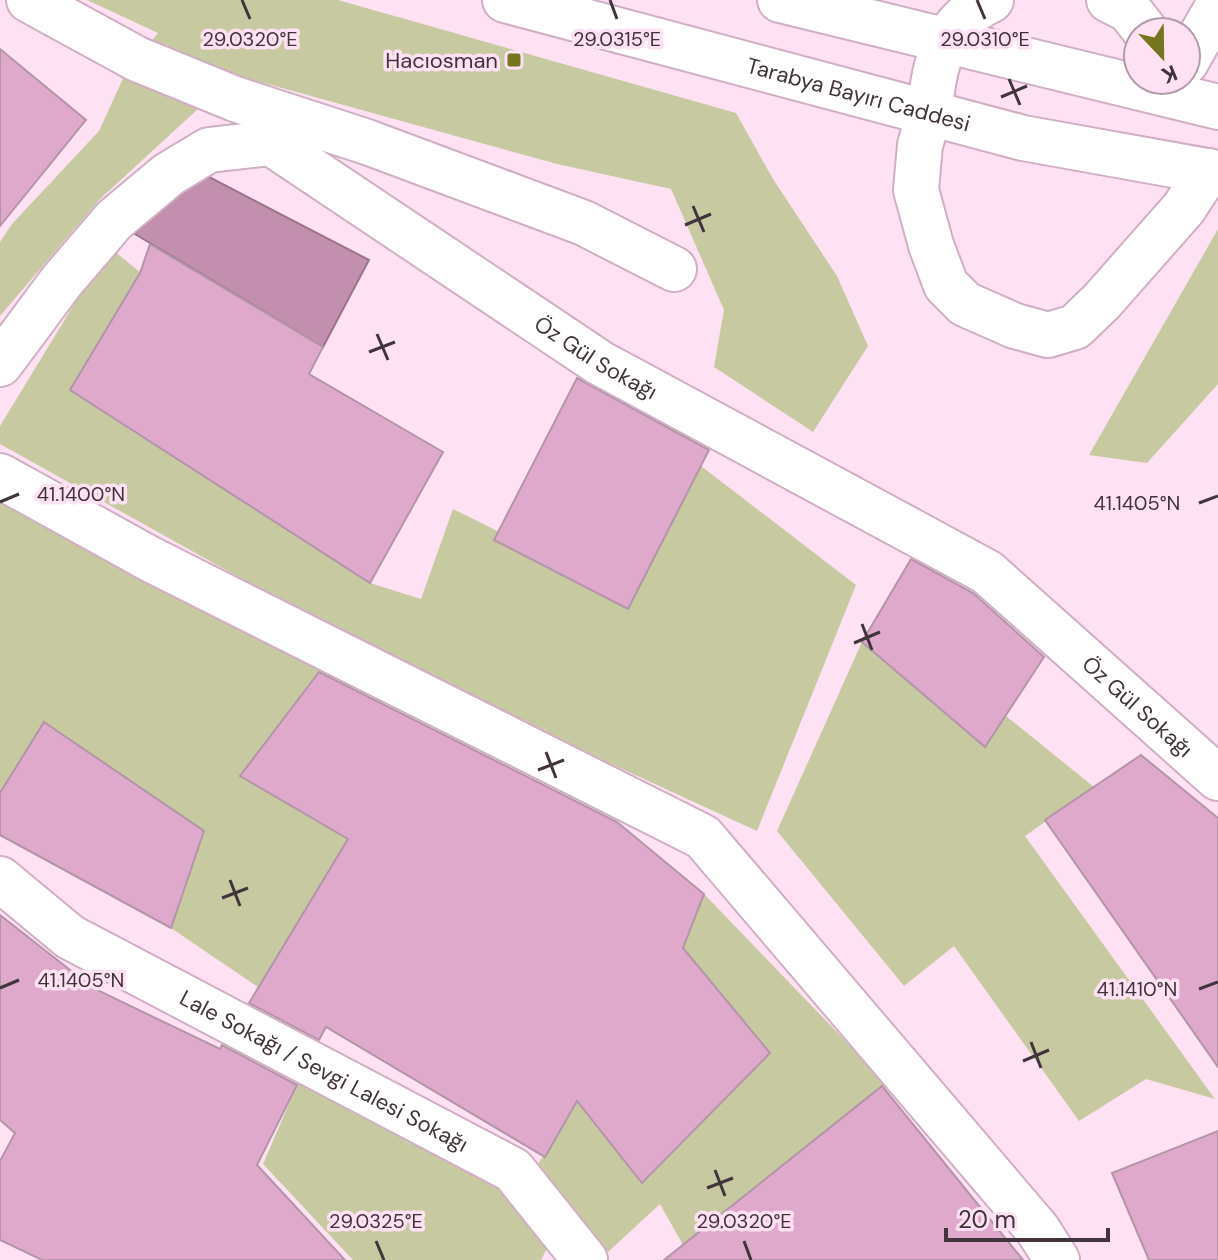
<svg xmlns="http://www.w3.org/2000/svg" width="1218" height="1260" viewBox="0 0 1218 1260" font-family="'DM Sans',sans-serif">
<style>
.green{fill:#c7c9a1}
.water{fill:#c28faf;stroke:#9b748c;stroke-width:2}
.building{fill:#dea9ca;stroke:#b494a8;stroke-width:2}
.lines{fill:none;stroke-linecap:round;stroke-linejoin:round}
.minor-casing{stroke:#d0afc4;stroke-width:48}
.major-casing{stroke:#d0afc4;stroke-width:48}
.minor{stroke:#fff;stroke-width:44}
.major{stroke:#fff;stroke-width:44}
.ticks{fill:none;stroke:#41343c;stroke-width:3}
.poi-dot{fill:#75761d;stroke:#fee2f3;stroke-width:3}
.labels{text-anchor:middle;stroke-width:7;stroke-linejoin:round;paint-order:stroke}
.poi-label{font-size:22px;fill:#41343c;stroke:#fee2f3;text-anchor:end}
.street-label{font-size:22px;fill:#41343c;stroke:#fee2f3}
.ticks-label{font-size:20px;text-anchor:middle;fill:#41343c;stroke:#fee2f3;stroke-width:7;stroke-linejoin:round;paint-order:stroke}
</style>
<rect width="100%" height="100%" fill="#fee2f3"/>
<g class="green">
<path d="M87,0H338L736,113L773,179L837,276L868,346L813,432L714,367L724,310L671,189L557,164L235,75L100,199L0,316V242L12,224L99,131L125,74L158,33Z"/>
<path d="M1218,229V384L1147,463L1089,455Z"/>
<path d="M109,247L141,273L370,583L421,599L453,509L611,587L684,453L856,585L757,831L398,666L0,444V426Z"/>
<path d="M0,473L321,668L241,776L348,839L258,987L171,928L204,831L44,722L0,793Z"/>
<path d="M862,642L985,747L1006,716L1094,787L1025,836L1215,1099L1146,1079L1079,1121L954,946L904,986L777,831Z"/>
<path d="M704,894L886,1083L683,1245L660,1204L608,1252L535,1169L577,1101L643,1183L769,1053L683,948Z"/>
<path d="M304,1069L511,1178L553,1237L541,1260H353L263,1164Z"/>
</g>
<path class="water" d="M188,166L369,260L323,347L135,234Z"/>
<g class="building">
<path d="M0,49L86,120L0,226Z"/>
<path d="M150,244L323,347L309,374L443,452L370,583L70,390L140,273Z"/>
<path d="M577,378L709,450L628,609L494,540Z"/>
<path d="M911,559L973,593L1044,657L985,747L862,642Z"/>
<path d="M319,672L617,822L704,894L683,948L770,1053L642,1183L577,1101L545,1157L326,1027L319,1040L249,1003L348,839L240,776Z"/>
<path d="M44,722L204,831L171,928L0,835V793Z"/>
<path d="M1141,755L1218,818V1067L1045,820Z"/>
<path d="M0,915L93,988L220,1049L222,1045L297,1085L257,1165L345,1260H42L0,1240V1161L15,1133L0,1120Z"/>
<path d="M882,1086L1023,1260H664Z"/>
<path d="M1218,1131V1260H1149L1112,1173Z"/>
</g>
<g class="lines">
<defs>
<g id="minor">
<path d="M29,0L137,59L235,99L367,142L584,223L674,269"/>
<path d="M1186,62L1218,6"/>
<path d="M930,112L920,145L916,190L931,245L946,285L965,304L1015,326L1048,335L1075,327L1102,301L1184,208L1208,171"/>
<path id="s1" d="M0,364L61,282L114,220L169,174L209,150L271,143L600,363L987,572L1218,778"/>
<path d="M0,476L150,559L703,837L1038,1230L1057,1260"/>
<path id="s2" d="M0,879L70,937L513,1170L585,1260"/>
</g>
<g id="major">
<path id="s3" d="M505,0L1023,138L1218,173"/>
<path d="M780,0L1218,107"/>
<path d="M1109,0L1129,10L1146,32"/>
<path d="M930,112C933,64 944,22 991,0"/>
</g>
</defs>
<use href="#minor" class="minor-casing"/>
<use href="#major" class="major-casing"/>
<use href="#minor" class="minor"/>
<use href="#major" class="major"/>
</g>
<path class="ticks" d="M242,0L250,19M610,0L617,19M977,0L985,19M1009,79L1020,105M1001,97L1027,86M693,206L704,232M685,225L711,214M377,334L388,360M369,352L395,342M0,502L19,494M1199,503L1218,496M862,624L872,650M854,643L880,632M546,752L556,778M538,770L564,760M230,880L240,906M222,898L248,888M0,988L19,980M1199,989L1218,982M1031,1042L1041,1068M1023,1061L1049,1050M715,1170L725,1196M707,1188L733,1178M376,1241L384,1260M744,1241L751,1260"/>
<rect class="poi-dot" x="506" y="52" width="16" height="16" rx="4"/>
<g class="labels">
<g class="poi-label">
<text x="498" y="68">Hacıosman</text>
</g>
<g class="street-label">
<text dy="8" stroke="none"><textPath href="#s3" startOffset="366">Tarabya Bayırı Caddesi</textPath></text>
<text dy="8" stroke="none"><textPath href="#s1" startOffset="754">Öz Gül Sokağı</textPath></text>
<text dy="8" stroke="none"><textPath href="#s1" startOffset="1402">Öz Gül Sokağı</textPath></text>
<text dy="8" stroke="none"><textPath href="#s2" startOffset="378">Lale Sokağı / Sevgi Lalesi Sokağı</textPath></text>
</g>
</g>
<g class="ticks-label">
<text x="250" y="46">29.0320°E</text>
<text x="617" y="46">29.0315°E</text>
<text x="985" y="46">29.0310°E</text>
<text x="81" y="501">41.1400°N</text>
<text x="1137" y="510">41.1405°N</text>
<text x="81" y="987">41.1405°N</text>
<text x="1137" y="996">41.1410°N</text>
<text x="376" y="1228">29.0325°E</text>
<text x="744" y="1228">29.0320°E</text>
</g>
<g transform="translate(1162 56) rotate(158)"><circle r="38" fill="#fee2f3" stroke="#b29caa" stroke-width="2"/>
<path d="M0-6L14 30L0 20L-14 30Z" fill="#75761d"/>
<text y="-12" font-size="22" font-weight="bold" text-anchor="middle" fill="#41343c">K</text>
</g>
<path d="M946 1228v12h162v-12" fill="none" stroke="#41343c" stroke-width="4"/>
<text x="958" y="1228" font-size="24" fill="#41343c" stroke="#fee2f3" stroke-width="6" paint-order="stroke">20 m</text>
</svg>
